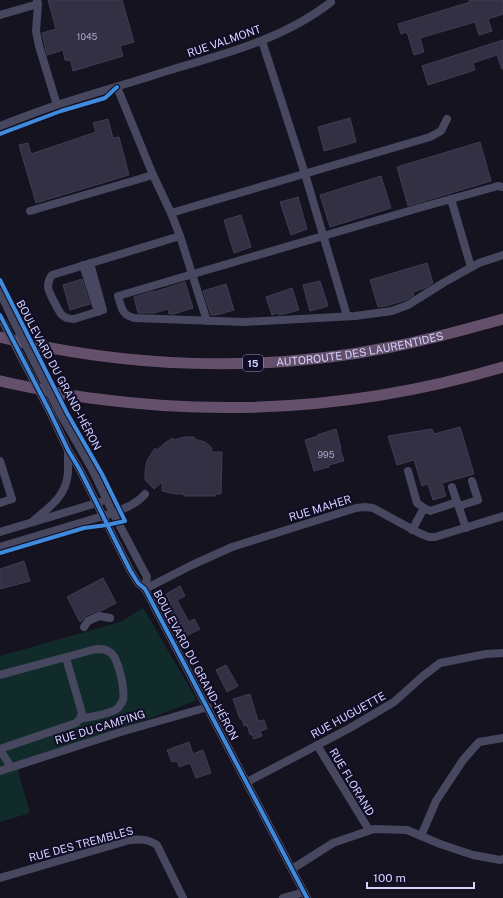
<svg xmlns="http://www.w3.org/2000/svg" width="503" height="898" viewBox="0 0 503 898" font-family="'Public Sans',sans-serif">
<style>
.green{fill:#112b2b}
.building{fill:#323042;stroke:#403c54}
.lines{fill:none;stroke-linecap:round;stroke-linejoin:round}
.minor{stroke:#474760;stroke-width:8}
.highway{stroke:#65506b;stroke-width:11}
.minor-bridge{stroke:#474760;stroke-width:8}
.cycleway-casing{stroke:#100d25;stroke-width:6}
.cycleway{stroke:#408adc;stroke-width:4}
.labels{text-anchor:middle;stroke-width:4;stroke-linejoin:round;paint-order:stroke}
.number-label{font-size:9px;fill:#aca9d0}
.shield{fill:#100d25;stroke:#9996be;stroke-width:1}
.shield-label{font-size:10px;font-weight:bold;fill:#d4d1ff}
.street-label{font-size:11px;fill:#d4d1ff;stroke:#100d25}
</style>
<rect width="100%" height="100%" fill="#14131f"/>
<path class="green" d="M143,608L197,700L18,770L30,813L0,822V656L120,622Z"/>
<g class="building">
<path d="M48,0H122L134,42L120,46L123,56L73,71L71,61L65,60L63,50L47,55L42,33L56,29Z"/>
<path d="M469,0H503V14L488,19L492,31L479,35L475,22L420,38L424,52L414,55L407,32L401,34L398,24L470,2Z"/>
<path d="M503,40V69H502L497,55L473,63L475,70L428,85L422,66Z"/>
<path d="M350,118L356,142L324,151L318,127Z"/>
<path d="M108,119L113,138L119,137L129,175L36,203L19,145L28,143L31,154L96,132L93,123Z"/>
<path d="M480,142L491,181L408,206L397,167Z"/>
<path d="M381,176L391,208L330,227L320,195Z"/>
<path d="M298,197L307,229L291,235L280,202Z"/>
<path d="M241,215L251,247L234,253L224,220Z"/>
<path d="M427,263L433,283L425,288L413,292L414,295L406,300L386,306L378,307L370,280Z"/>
<path d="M82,279L90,304L70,310L63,285Z"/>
<path d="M320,281L328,306L310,311L303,285Z"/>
<path d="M185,282L193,308L174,314H169L168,309L154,313H138L134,297L154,291V292Z"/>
<path d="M226,284L234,310L216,315H211L203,291Z"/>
<path d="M292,288L299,310L284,314L279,315L278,313L272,315L266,297Z"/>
<path d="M460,427L474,474L442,483L446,496L433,500L428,484L422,486L414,460L397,465L388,436L432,429L434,434Z"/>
<path d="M336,429L341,449H340L344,461L329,465V467L314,471L305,440L318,436L317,435Z"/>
<path d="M184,437H194V439L205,442L211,447L212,452H222L221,494H216L215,496H184V494H176L162,491V482L154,489L145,480V473L146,465L148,459L155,448L157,450L166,442L173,438L174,440Z"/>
<path d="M24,561L30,581L0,589V569Z"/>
<path d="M103,578L116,603L101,611H97L86,616L80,622L67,597Z"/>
<path d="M180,586L185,596L177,600L189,622L194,619L200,629L186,636L180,624L178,625L170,611L172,610L171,607H172L166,594Z"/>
<path d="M226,665L238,686L227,692L216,670Z"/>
<path d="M250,694L258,721L264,720L267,729L260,731L262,736L254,739L252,734L250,735L247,725L244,726L242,719H240L233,699Z"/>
<path d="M189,742L193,754L203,750L211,773L196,778L190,763L179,767L177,761L172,762L167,750Z"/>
</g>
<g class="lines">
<g class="minor">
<path d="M37,0L38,4L36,31L39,46L57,105"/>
<path d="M0,15L38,4"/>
<path d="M262,41L305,174L347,316"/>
<path d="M117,87L153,175L171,213L180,236L207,321"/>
<path d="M0,126C19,119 38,111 57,105C93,93 131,83 167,71C224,54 284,39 331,2"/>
<path d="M503,187L498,186L419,208L118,296C122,308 121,314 134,318L244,322L355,316L392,311L408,305L443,283L479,263L503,255"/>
<path d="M451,199L471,267"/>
<path d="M30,211L153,175"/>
<path d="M171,213L430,137L441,131L447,119"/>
<path d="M90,263L103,310L74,319C70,319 65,318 62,315C59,312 48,291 48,287C48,282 49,279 52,275L180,236"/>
<path d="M83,265L98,312"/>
<path d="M0,292L14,322"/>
<path d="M50,412L68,450L80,470L130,570L138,583L145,589L307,898"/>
<path d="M60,413L92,469L113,513L147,577L145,589"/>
<path d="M0,461L12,499L0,503"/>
<path d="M408,471L417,503L424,508"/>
<path d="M452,487L457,502"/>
<path d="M459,506L478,500L472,481"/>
<path d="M34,520C51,506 66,496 68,473C68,465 68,458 68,451"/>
<path d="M412,530L424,508L430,511L457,502L466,528"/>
<path d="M0,532L100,502"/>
<path d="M0,547L113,513C125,508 137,504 145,494"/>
<path d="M145,589L192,565L232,547L356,508L365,507L373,508L419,533L429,537H435L503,516"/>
<path d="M84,627L88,621L99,616L110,618"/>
<path d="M0,675L96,649C102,649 106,649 111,653C119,660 125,690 123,700C122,702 120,706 118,708C112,714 89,717 80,719"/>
<path d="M317,745L369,830"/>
<path d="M0,749L76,723L80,719L82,713L66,658"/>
<path d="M0,750L11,767"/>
<path d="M0,771L121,732L208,707"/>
<path d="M247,782L350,728L394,702L423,676L440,663L486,654L503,653"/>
<path d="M421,836L436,801L463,760L479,742L503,738"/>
<path d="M292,869L333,843L374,829L407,830L440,844L473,855L500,860L503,859"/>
<path d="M0,878L130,840C141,839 148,839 157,845L183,898"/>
<path d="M283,898L304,892"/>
</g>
<g class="highway">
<path id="s1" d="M0,337C127,368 263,373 391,347C429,340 466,329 503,319"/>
<path d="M0,381C33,388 65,395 98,399C234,417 372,406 503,367"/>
</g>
<g class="minor-bridge">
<path d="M3,322L50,412"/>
<path d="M14,322L60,413"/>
</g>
<defs>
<g id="cycleway">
<path d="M0,134L61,111L105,98L117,87"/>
<path d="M0,280L67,413L102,474L125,521L107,525L84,528L0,553"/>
<path d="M0,315L50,412L68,450L80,470L130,570L138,583L145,589L307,898"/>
</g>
</defs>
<use href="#cycleway" class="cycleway-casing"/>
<use href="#cycleway" class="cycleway"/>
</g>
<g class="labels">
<g class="number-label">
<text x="87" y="40">1045</text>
<text x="326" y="458">995</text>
</g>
<rect class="shield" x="243" y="355" width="20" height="16" rx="3"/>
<g class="shield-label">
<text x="253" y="367">15</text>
</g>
<g class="street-label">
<text transform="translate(224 41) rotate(-19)" y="4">RUE VALMONT</text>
<text dy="4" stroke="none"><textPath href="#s1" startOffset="363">AUTOROUTE DES LAURENTIDES</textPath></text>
<text transform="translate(59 375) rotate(62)" y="4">BOULEVARD DU GRAND-HÉRON</text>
<text transform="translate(320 508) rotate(-17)" y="4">RUE MAHER</text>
<text transform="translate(196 665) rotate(62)" y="4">BOULEVARD DU GRAND-HÉRON</text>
<text transform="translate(348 715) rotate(-29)" y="4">RUE HUGUETTE</text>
<text transform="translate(100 727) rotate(-17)" y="4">RUE DU CAMPING</text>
<text transform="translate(352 782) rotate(59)" y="4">RUE FLORAND</text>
<text transform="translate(81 844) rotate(-15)" y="4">RUE DES TREMBLES</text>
</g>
</g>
<path d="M367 882v6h107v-6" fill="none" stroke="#d4d1ff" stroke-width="2"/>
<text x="373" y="882" font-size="12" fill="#d4d1ff" stroke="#100d25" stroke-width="3" paint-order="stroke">100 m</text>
</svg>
